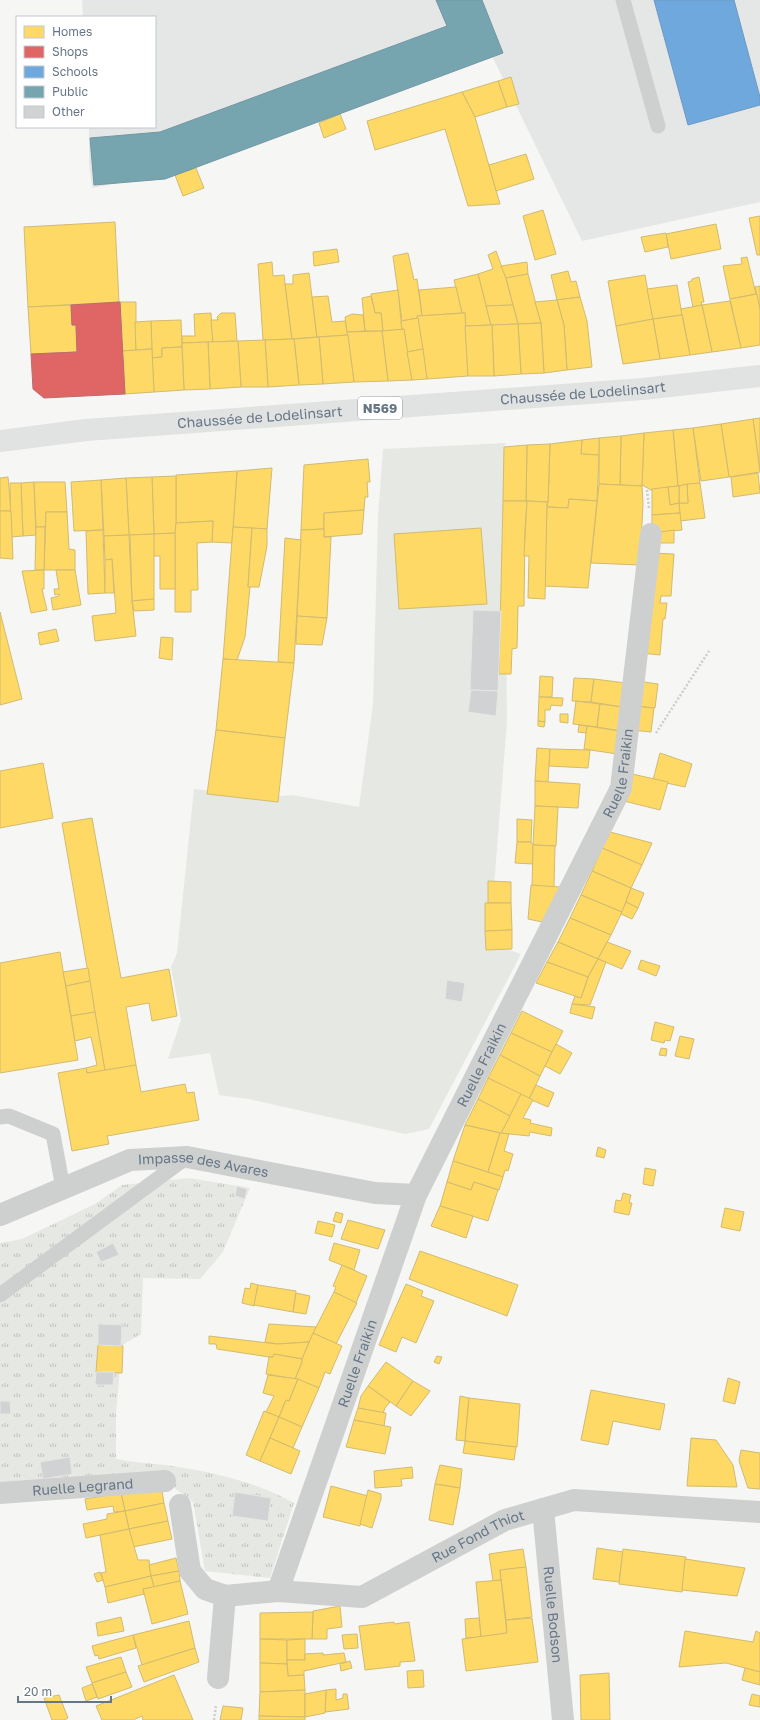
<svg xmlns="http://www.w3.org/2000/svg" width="760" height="1720" viewBox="0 0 760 1720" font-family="'Golos Text',sans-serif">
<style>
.built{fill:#e5e6e6}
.grass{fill:url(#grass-tufts)}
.garden{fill:#e6e9e3}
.homes{fill:#ffd966;stroke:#d1bb70}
.shops{fill:#e06666;stroke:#bb6b70}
.schools{fill:#6fa8dc;stroke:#6c99c2}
.public{fill:#76a5af;stroke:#7197a3}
.building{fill:#d1d2d3;stroke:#e6e6e5}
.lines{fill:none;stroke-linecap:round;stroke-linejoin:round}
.path{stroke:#cccdcd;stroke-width:2.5;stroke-dasharray:2 2;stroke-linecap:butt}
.service{stroke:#ced0d0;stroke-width:15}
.minor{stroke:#ced0d0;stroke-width:22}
.primary{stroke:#e1e2e2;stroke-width:22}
.labels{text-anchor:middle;stroke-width:4;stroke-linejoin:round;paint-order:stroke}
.shield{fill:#fff;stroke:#949faa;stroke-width:1}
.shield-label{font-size:13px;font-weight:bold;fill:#667686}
.street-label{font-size:14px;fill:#667686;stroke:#fff}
</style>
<defs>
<pattern id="grass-tufts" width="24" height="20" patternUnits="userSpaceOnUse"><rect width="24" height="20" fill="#e6e9e3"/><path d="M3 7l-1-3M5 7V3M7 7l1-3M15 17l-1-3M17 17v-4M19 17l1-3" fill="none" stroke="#bec1be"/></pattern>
</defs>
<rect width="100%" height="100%" fill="#f6f6f5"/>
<path class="built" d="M82,0H760V202L582,241L492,56L167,174L92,188L89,163V127H155V17H83Z"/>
<path class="grass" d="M189,1178L250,1188L223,1252L200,1279L143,1278L141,1334L122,1345L116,1414V1459C132,1462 148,1463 165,1465C208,1471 255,1481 294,1503L270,1578L205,1571L193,1502L165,1481L0,1493V1243L22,1239L95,1204L122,1185Z"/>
<path class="garden" d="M506,443L504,447L507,721L493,899L487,942L521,954L429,1129L405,1134L248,1099L219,1095L210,1053L168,1059L181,1020L171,967L177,953L194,789L270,797L292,795L359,807L373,704L378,517L383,449Z"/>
<g class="homes">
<path d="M511,77L519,104L507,107L498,81Z"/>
<path d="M498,81L507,107L475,117L462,92Z"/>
<path d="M462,92L475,117L500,204L468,206L445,129L375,150L367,121Z"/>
<path d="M340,114L346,129L324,138L319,123Z"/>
<path d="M526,154L534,179L496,191L489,165Z"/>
<path d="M196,168L204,188L183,196L175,175Z"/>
<path d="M543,210L556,254L535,260L523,216Z"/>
<path d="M760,216V255H757L749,218Z"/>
<path d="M115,222L119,302L28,307L24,227Z"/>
<path d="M716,224L721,249L671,259L666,234Z"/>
<path d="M666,233L668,247L645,252L641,237Z"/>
<path d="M337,249L339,262L314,266L313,252Z"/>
<path d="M496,251L506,278L513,305L486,306L478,274L493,269L488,255Z"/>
<path d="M408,253L414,280L417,279L422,316H417L418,318L402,321L393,256Z"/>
<path d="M747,257L756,294L730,299L723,266L742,264L741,258Z"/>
<path d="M272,262L273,276L284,275L292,339L263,340L258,264Z"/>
<path d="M527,262L528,274L506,278L501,266Z"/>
<path d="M568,271L571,282L576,281L580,297L557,300L551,275Z"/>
<path d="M309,273L317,337L292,339L285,284H293V275Z"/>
<path d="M478,274L491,325L465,326V313H462L454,280Z"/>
<path d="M528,274L541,323L518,324L506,278Z"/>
<path d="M645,275L653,319L616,326L608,281Z"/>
<path d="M699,277L704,302H701L702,305L693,307L688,282L692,281V279Z"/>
<path d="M677,285L682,315L653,319L647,289Z"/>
<path d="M760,286V310L755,287Z"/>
<path d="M456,287L462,313L422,316L419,290Z"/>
<path d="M398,290L402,330L383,331L381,313H375L371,294Z"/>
<path d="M757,294L760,310V345L741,348L730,299Z"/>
<path d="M328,296L332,322L345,321L348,335L317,337L312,297Z"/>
<path d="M371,296L375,313H381L383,331H365L362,298Z"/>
<path d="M580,297L587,321L592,367L567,370L564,325L557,300Z"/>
<path d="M557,300L564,325L567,370L544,373L541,323L535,302Z"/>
<path d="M730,301L741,348L712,352L702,305Z"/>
<path d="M120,302H136V350L122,351Z"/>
<path d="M71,305L72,325H76L77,352L31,354L28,307Z"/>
<path d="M513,305L518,324L491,325L486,306Z"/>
<path d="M702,305L712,352L690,355L681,309Z"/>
<path d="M211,313L213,342L182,343V336H195L194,314Z"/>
<path d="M221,313H235L237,341L213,342L211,320H218L217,317Z"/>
<path d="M465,313L468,376L427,379L417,316Z"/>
<path d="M352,314L363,315L365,331L347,332L345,317Z"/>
<path d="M682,315L690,355L660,359L653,319Z"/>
<path d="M418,318L423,349L407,352L404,329L402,330L401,321Z"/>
<path d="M653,319L660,359L623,364L616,326Z"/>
<path d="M181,320L182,347L162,348V357L152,358L151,321Z"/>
<path d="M151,321L152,349L136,350L135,322Z"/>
<path d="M541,323L544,373L521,374L518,324Z"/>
<path d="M518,324L521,374L494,376L492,325Z"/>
<path d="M492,325L494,376H468L465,326Z"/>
<path d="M404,329L412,380L388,381L382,331Z"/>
<path d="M382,331L388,381L354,382L347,332Z"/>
<path d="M348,335L354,382L323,384L319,337Z"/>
<path d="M319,337L323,384L299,385L294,339Z"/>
<path d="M294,339L299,385L268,387L265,340Z"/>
<path d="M265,340L268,387H241L238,341Z"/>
<path d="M238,341L241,387L210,389L208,342Z"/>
<path d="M208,342L210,389L184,390L182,343Z"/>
<path d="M182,347L184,390L154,392L152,358L162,357V348Z"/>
<path d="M152,349L154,392L125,394L122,351Z"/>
<path d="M423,349L427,379L412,380L407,352Z"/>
<path d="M760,418V472L753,419Z"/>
<path d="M753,419L760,472L729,477L721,424Z"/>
<path d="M721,424L729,477L701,481L693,428Z"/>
<path d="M693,428L700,483L678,486L673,430Z"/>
<path d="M673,430L678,486L651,490L642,485L644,433Z"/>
<path d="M644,433L642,486L620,485L621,436Z"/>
<path d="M621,436L620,485L599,484V438Z"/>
<path d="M599,438V455L581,454L582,440Z"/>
<path d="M582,440L581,454L599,455L597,501L569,499L568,508L547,507L548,502L550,444Z"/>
<path d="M550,444L548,502L526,501L527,445Z"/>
<path d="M527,445L526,501H503L504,447Z"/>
<path d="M368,459L370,482H367L368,497H365L364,510L324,513V529L301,530L304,465Z"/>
<path d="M272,468L267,529L233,527L237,471Z"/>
<path d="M237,471L232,543L212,542L213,521L176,523V475Z"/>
<path d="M758,473L760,493L733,497L731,477Z"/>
<path d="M176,476V533L154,534L152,477Z"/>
<path d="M8,477L11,511H0V478Z"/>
<path d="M152,477L154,534L129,535L126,478Z"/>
<path d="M126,478L129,535L104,536L101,480Z"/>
<path d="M101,480L103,530L74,531L71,482Z"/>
<path d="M34,482L36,535L23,536L21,483Z"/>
<path d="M34,482H65L67,512H46V527H36Z"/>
<path d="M10,483H21L23,536L11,537Z"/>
<path d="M700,483L705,518L680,521L679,503H688L687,484Z"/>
<path d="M599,484L642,486L643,503L640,565L591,563Z"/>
<path d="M687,484L688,503H679V486Z"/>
<path d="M679,486V503L670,505L668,487Z"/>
<path d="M668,487L670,505L679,503L680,513L652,515V489Z"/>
<path d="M569,499L597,501L588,588L544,586L547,507L568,508Z"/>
<path d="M503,501H527L525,531L524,606H518L517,648L512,649L511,674H499Z"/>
<path d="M527,501L547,502L545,599L528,598L529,556H524Z"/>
<path d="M364,510L362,534L324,537V513Z"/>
<path d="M0,511H11L13,559L0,558Z"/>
<path d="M46,512H67L69,549L75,550V570H44Z"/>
<path d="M680,513L682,530L652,533V515Z"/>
<path d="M213,521L212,542L197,543L198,590H191V612H175V533L176,523Z"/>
<path d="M36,527H45L44,570H35Z"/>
<path d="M233,527L252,528L248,587H250L245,637L237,660L223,659Z"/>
<path d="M252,528L267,529V546L259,587H248Z"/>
<path d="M481,528L487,604L399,609L394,534Z"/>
<path d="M324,529V537H331L327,618L297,616L301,530Z"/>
<path d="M103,530L105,593L88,594L86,531Z"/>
<path d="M674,530V543H651L652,533Z"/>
<path d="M175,533V589H160V556H153L154,534Z"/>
<path d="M154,534V599L132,601L130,535Z"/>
<path d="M129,535L132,601L136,636L95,641L92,616L116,613L112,559L105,560L104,536Z"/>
<path d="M285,538L301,540L294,663L278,662Z"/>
<path d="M652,553L674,554L671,596H661L660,603H667L665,619H663L660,655L641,653Z"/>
<path d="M112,559L114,593H105V560Z"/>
<path d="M44,570V589H42L47,610L31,613L22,571Z"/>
<path d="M56,570H75L81,605L53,610L51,598L59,596V594L55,595L54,589H59Z"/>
<path d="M154,599V610L134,611L132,601Z"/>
<path d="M0,612L22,699L0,705Z"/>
<path d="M297,616L327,618L322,645L296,644Z"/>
<path d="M56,629L59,641L40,645L38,633Z"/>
<path d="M161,637L173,638L172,660L159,658Z"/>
<path d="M223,659L294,663L285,738L216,730Z"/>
<path d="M540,676L553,677L552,697H539Z"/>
<path d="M574,678L594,679L591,702L572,701Z"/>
<path d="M594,679L626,683L622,707L591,702Z"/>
<path d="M637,681L658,684L655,708L634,706Z"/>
<path d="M539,697L563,698L562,706L551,705L550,710H545V722L538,721Z"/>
<path d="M576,701L600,704L597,727L573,724Z"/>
<path d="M600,704L622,707L620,731L597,727Z"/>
<path d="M634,706L654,708L651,732L631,730Z"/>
<path d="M560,714H568V723L560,722Z"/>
<path d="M538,721L545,722L544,727L538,726Z"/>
<path d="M579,725L587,726L586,733L578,732Z"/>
<path d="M587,726L620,731L617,754L584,749Z"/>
<path d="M216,730L285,738L278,802L207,794Z"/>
<path d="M537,748L550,749L548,782L535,781Z"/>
<path d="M550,749L590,750L588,768L549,766Z"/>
<path d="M660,753L692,764L685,787L653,780Z"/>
<path d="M43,763L53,818L0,828V771Z"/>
<path d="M632,774L668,782L660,810L624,801Z"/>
<path d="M535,781L580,784L578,808L535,806Z"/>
<path d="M535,806L558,807L556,846L533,845Z"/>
<path d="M92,818L121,978L169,969L177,1016L152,1021L149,1003L126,1007L136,1065L105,1071L62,823Z"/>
<path d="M517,819L532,820L531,842H517Z"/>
<path d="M610,832L652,843L642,865L602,848Z"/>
<path d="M517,842H531L533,845V864L515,863Z"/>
<path d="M533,845L555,846L554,887L532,886Z"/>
<path d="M602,848L642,865L631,888L592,871Z"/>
<path d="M592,871L631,888L622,912L581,895Z"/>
<path d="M488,881L511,882V903H488Z"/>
<path d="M531,885L560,887L542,922L528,919Z"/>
<path d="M631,888L644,893L638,908L626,902Z"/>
<path d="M581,895L622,912L611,935L570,918Z"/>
<path d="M626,902L638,908L632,919L621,914Z"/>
<path d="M485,903H511L512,930L485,931Z"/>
<path d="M570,918L611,935L598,959L558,942Z"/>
<path d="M512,930V949L486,950L485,931Z"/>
<path d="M558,942L598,959L588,977L547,962Z"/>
<path d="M607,942L631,951L622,969L598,959Z"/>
<path d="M60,952L78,1060L0,1073V963Z"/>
<path d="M598,959L606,962L590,1005L572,1004L575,996L581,998L588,977Z"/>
<path d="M641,960L660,966L656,976L638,969Z"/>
<path d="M547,962L588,977L581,998L536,983Z"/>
<path d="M88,968L90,981L66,986L63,972Z"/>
<path d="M90,981L95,1012L71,1016L66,986Z"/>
<path d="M572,1004L595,1007L592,1019L570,1013Z"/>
<path d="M522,1011L563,1031L552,1052L511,1033Z"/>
<path d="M95,1012L105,1071L87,1073L86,1068L97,1065L91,1037L75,1041L71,1016Z"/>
<path d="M655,1022L674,1027L670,1041L665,1040L664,1043L651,1040Z"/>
<path d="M511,1033L552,1052L540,1076L500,1055Z"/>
<path d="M680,1036L694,1039L689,1059L675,1056Z"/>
<path d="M556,1044L572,1053L560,1074L545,1066Z"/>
<path d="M661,1048L667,1049L666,1056L659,1055Z"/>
<path d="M500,1055L540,1076L529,1099L488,1078Z"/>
<path d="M136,1065L141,1092L185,1084L187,1093L194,1092L199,1120L107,1136L109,1144L72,1151L58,1073L86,1068L87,1073Z"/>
<path d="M488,1078L521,1094L510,1116L478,1099Z"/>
<path d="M536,1085L554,1093L548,1107L529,1099Z"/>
<path d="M521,1094L533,1100L523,1118L531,1120L530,1123L552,1128L551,1136L530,1132L529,1136L501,1133Z"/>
<path d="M478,1099L510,1116L501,1133L465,1125Z"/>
<path d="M465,1125L500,1133L488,1172L453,1161Z"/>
<path d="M500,1133L509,1134L504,1151L513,1154L508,1171L505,1170L503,1177L488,1172Z"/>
<path d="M598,1147L606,1150L604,1158L596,1156Z"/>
<path d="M453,1161L503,1177L499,1190L474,1182L471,1190L447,1182Z"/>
<path d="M645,1168L656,1170L653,1186L643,1184Z"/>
<path d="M447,1182L471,1190L474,1182L498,1190L488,1221L440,1206Z"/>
<path d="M623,1193L631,1195L629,1203H632L629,1215L614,1212L616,1200L621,1201Z"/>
<path d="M440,1206L473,1216L466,1238L431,1226Z"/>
<path d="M725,1208L744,1212L740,1231L721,1227Z"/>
<path d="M336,1212L343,1214L341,1223L333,1221Z"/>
<path d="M348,1220L385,1230L378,1249L341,1239Z"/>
<path d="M318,1221L335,1225L332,1237L315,1233Z"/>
<path d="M334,1243L360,1250L354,1270L329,1260Z"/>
<path d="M420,1251L518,1285L507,1316L409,1279Z"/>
<path d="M342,1265L367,1276L356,1303L334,1292L336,1287L333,1286Z"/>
<path d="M251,1283L258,1285L254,1306L242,1303L245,1288L250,1289Z"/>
<path d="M406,1284L423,1291L421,1296L434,1301L416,1343L402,1337L396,1352L379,1345Z"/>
<path d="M258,1285L296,1291L293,1312L254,1305Z"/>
<path d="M334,1292L357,1303L336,1344L313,1333Z"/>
<path d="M296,1293L310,1296L306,1314L293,1312Z"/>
<path d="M269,1324L316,1327L309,1342L277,1344L265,1342Z"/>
<path d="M313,1333L342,1346L330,1374L325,1372L319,1388L295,1379L302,1362L301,1361Z"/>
<path d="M209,1336L277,1344L309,1342L302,1359L274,1354L273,1357H269L217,1349L216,1344H209Z"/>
<path d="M98,1345L123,1346L122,1373L96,1372Z"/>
<path d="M274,1354L302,1359V1362L295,1379L266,1374L269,1357H273Z"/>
<path d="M437,1356L442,1357L439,1364L434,1362Z"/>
<path d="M386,1362L413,1381L396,1406L368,1386Z"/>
<path d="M268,1375L298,1379L289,1401L286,1400L279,1417L266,1412L274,1396L263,1393Z"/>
<path d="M728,1378L740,1382L735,1404L723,1401Z"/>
<path d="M298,1379L319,1388L302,1427L279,1417L286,1400L289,1401Z"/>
<path d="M413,1381L430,1391L411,1416L396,1406Z"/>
<path d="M368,1386L390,1402L385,1408L383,1413L358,1408L361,1396Z"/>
<path d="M591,1390L665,1404L660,1430L613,1421L608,1445L581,1440Z"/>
<path d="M460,1396L469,1398L465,1441L456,1440Z"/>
<path d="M469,1398L520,1404L517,1447L465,1441Z"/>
<path d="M358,1408L386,1413L384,1426L354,1420Z"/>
<path d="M264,1411L279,1417L260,1461L246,1455Z"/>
<path d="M279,1417L302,1427L293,1448L270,1438Z"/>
<path d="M354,1420L391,1427L385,1454L346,1447Z"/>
<path d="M270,1438L300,1451L291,1474L260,1461Z"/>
<path d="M691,1438L716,1440L733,1465L737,1487L687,1486Z"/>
<path d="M465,1441L516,1447L514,1460L463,1453Z"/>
<path d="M741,1450L760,1453V1489L748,1488L739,1461Z"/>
<path d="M440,1465L462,1469L460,1488L435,1484Z"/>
<path d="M412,1467L413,1478L401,1479L402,1486L375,1488L374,1471Z"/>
<path d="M435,1484L460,1488L453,1525L429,1520Z"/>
<path d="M161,1485L164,1503L125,1511L121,1493Z"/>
<path d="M331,1486L368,1496L360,1526L323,1517Z"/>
<path d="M368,1490L381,1494V1499L372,1528L360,1524Z"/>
<path d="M121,1493L125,1511L114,1512L113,1506L87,1510L85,1499Z"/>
<path d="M164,1503L168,1521L129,1529L125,1511Z"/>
<path d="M125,1511L129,1529L86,1538L83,1524L107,1519V1514Z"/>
<path d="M168,1521L172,1539L133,1547L129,1529Z"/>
<path d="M129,1529L138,1560H149L151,1576L105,1587L101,1573L106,1572L100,1535Z"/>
<path d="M597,1548L623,1552L619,1582L593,1579Z"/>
<path d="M523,1549L526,1567L500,1570L501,1580L493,1581L489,1554Z"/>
<path d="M623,1549L686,1557L682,1592L619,1584Z"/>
<path d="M176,1558L179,1571L151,1576L149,1565Z"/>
<path d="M685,1559L745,1568L737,1596L682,1590Z"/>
<path d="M526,1567L532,1617L506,1620L500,1570Z"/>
<path d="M179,1571L180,1581L154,1587L151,1576Z"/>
<path d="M100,1572L103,1580L97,1582L94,1574Z"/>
<path d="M151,1576L154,1587L143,1589L144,1594L108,1603L105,1587Z"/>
<path d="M501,1580L507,1633L481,1637L476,1582Z"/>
<path d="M180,1581L188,1614L152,1624L143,1589Z"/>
<path d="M340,1606L342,1627L327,1629V1639H312L313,1611Z"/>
<path d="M313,1612L312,1639H260V1613Z"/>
<path d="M121,1617L124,1631L98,1636L96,1623Z"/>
<path d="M479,1618L481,1637L466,1638L465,1619Z"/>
<path d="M532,1618L538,1662L466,1671L462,1639L507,1633L506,1620Z"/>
<path d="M189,1621L195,1648L142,1665L133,1635Z"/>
<path d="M394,1622V1624L409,1622L415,1661L400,1662V1666L365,1670L359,1626Z"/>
<path d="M685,1631L753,1642L756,1631L760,1633V1672L726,1663L679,1667Z"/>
<path d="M357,1634L358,1648L344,1649L342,1635Z"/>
<path d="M133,1635L136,1648L99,1659L98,1655L95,1656L92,1646Z"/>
<path d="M260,1639L287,1640V1664L260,1663Z"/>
<path d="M305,1639V1660H287V1640Z"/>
<path d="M195,1648L199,1662L144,1682L138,1666Z"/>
<path d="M323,1653V1655L344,1653L346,1662L304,1671V1675L288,1676L287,1660H305V1654Z"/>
<path d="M121,1657L126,1672L92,1683L86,1667Z"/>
<path d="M350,1661L352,1668L341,1671L340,1664Z"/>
<path d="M260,1663L287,1664L288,1676L304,1675L305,1690L260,1692Z"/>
<path d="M745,1668L760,1672V1685L742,1680Z"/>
<path d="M423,1670L424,1687L408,1688L407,1671Z"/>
<path d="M126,1672L132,1687L98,1699L92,1683Z"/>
<path d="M609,1673L610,1720H581L580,1675Z"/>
<path d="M174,1675L193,1720H143L142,1716L133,1720H102L96,1706Z"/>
<path d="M92,1684L97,1697L86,1701L82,1688Z"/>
<path d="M336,1689V1700L343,1698V1694H347L349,1709L325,1712L326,1690Z"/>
<path d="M305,1690V1717L259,1716L260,1692Z"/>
<path d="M326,1690L325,1713L305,1717V1694Z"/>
<path d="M752,1694L760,1696V1707L749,1705Z"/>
<path d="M59,1695L68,1718L64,1720H52L44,1698Z"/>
<path d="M223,1706L243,1708L241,1720H220Z"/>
<path d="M259,1716L305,1717V1720H259Z"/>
</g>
<path class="shops" d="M120,302L125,394L44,398L33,389L31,354L77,352L76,325H72L71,305Z"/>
<path class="schools" d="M654,0H734L760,97V105L688,125Z"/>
<path class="public" d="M436,0H482L503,53L165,179L94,185L90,138L160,132L447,26Z"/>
<g class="building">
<path d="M473,610L501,611L498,691L470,690Z"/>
<path d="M471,690L498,691L496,716L468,712Z"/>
<path d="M447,980L465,983L462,1002L445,999Z"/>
<path d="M237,1186L247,1189L245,1199L235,1196Z"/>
<path d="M113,1243L119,1255L101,1262L96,1252Z"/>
<path d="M98,1324L122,1325L121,1346L98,1345Z"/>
<path d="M96,1372H114L113,1385H95Z"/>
<path d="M0,1401H10L11,1414H0Z"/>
<path d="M70,1457L72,1474L43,1479L40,1462Z"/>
<path d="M235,1492L271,1498L268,1521L232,1516Z"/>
</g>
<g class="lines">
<g class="path">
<path d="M647,490L649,508"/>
<path d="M656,733L709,651"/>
<path d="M214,1720L216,1705"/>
</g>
<g class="service">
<path d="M623,0L658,126"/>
<path d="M0,1117L9,1116L53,1134L63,1188"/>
<path d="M0,1295L187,1157"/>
</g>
<g class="minor">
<path id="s1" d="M0,1215L130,1160L187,1157L375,1193L416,1195"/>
<path id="s2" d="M0,1493L165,1481"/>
<path id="s3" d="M180,1505L190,1571L205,1589L225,1596L278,1591L362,1597L505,1520L574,1500L760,1512"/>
<path id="s4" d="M543,1509L563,1720"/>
<path id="s5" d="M278,1591L416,1195L621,788L651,534"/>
<path d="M218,1678L225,1596"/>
</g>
<path class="primary" id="s6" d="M0,441L86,430L643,389L760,376"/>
</g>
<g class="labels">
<rect class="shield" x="358" y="397" width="44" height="22" rx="3"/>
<g class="shield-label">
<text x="380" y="413">N569</text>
</g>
<g class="street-label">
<text dy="5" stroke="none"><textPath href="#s6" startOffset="585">Chaussée de Lodelinsart</textPath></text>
<text dy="5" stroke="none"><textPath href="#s6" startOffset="261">Chaussée de Lodelinsart</textPath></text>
<text dy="5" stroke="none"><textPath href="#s5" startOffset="889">Ruelle Fraikin</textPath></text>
<text dy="5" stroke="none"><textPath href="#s5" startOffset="565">Ruelle Fraikin</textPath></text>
<text dy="5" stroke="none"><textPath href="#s1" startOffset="215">Impasse des Avares</textPath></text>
<text dy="5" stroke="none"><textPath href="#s5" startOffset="241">Ruelle Fraikin</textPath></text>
<text dy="5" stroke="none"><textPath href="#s2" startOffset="83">Ruelle Legrand</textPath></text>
<text dy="5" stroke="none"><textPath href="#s3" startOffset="380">Rue Fond Thiot</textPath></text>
<text dy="5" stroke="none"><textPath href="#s4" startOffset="106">Ruelle Bodson</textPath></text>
</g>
</g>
<rect x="16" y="16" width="140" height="112" fill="#ffffff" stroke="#c2c8cf"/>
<rect x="24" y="26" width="20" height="12" fill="#ffd966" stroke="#c2c8cf"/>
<text x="52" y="36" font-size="12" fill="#667686">Homes</text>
<rect x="24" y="46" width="20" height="12" fill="#e06666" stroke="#c2c8cf"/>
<text x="52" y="56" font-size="12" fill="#667686">Shops</text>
<rect x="24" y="66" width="20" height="12" fill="#6fa8dc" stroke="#c2c8cf"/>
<text x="52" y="76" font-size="12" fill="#667686">Schools</text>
<rect x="24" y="86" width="20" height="12" fill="#76a5af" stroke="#c2c8cf"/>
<text x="52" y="96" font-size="12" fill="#667686">Public</text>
<rect x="24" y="106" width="20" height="12" fill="#d1d2d3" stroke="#c2c8cf"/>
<text x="52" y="116" font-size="12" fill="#667686">Other</text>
<path d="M18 1696v6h93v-6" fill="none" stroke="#667686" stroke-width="2"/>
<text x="24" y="1696" font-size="12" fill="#667686" stroke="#ffffff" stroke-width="3" paint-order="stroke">20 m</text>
</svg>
